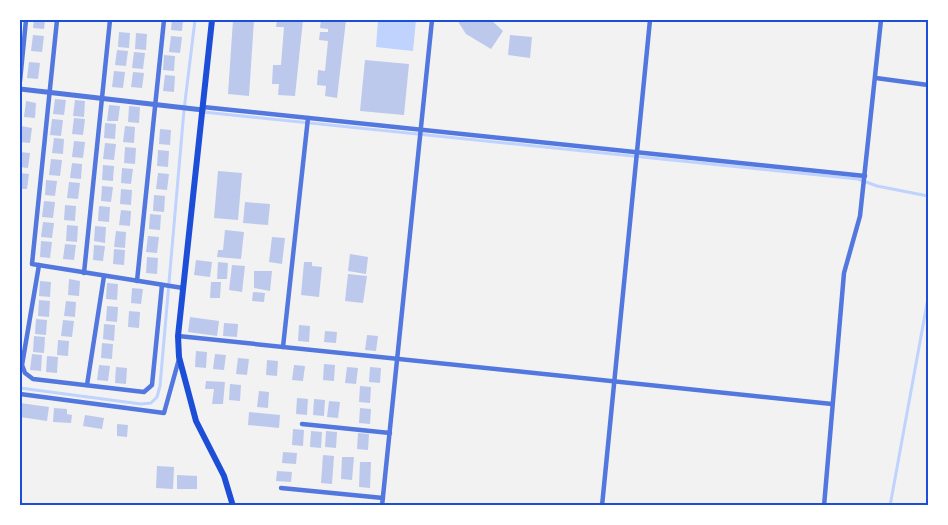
<svg xmlns="http://www.w3.org/2000/svg" width="948" height="525" viewBox="0 0 948 525" font-family="'Source Serif 4',serif">
<style>
.water{fill:#bfd3fe}
.lines{fill:none;stroke-linecap:round;stroke-linejoin:round}
.stream{stroke:#bfd3fe;stroke-width:3}
.building{fill:#bdc9ec}
.minor{stroke:#5277de;stroke-width:4.5}
.tertiary{stroke:#5277de;stroke-width:5}
.secondary{stroke:#1d4ed8;stroke-width:6}
.neatline{fill:none;stroke:#1d4ed8;stroke-width:2}
</style>
<rect width="100%" height="100%" fill="#f2f2f2"/>
<path class="water" d="M378,20H416L413,51L376,47Z"/>
<g class="lines">
<g class="stream">
<path d="M203,112L858,179L877,186L928,196"/>
<path d="M20,388L141,404L151,403L157,397L160,386L184,110L195,20"/>
<path d="M890,506L928,298"/>
</g>
</g>
<g class="building">
<path d="M34,20H45L44,29L33,28Z"/>
<path d="M172,20H183L182,31L171,30Z"/>
<path d="M233,20H254L249,96L228,94Z"/>
<path d="M277,20H303L295,96L278,95L279,84H272L273,65H281L284,27H276Z"/>
<path d="M321,20H346L337,98L325,96L326,86L317,85L318,70L325,71L328,41L319,40L320,32H328V29L320,28Z"/>
<path d="M457,20H491L503,31L491,49L466,34Z"/>
<path d="M119,32L130,33L129,48L118,47Z"/>
<path d="M136,33L147,34L146,50L135,49Z"/>
<path d="M33,35L44,36L42,52L31,51Z"/>
<path d="M510,35L532,37L530,58L508,55Z"/>
<path d="M171,36L182,37L180,53L169,52Z"/>
<path d="M117,50L128,51L126,66L115,65Z"/>
<path d="M134,52L145,53L143,69L132,68Z"/>
<path d="M164,55L175,56L174,71L163,70Z"/>
<path d="M365,60L409,64L404,115L360,111Z"/>
<path d="M29,62L40,63L38,79L27,78Z"/>
<path d="M114,71L125,72L123,88L112,87Z"/>
<path d="M133,72L144,73L142,88L131,87Z"/>
<path d="M165,75L175,76L174,92L163,91Z"/>
<path d="M55,99L66,100L64,115L53,114Z"/>
<path d="M75,100L85,101L84,117L73,116Z"/>
<path d="M26,101L36,103L35,118L24,117Z"/>
<path d="M109,105L120,106L118,121H107Z"/>
<path d="M129,106L140,107L139,123L128,122Z"/>
<path d="M74,118L85,119L83,135L72,134Z"/>
<path d="M52,119L63,120L61,136L50,135Z"/>
<path d="M105,123L116,124L115,139L104,138Z"/>
<path d="M21,126L32,128L30,143L20,142Z"/>
<path d="M125,126L135,127L134,143L123,142Z"/>
<path d="M160,129L171,130L170,145L159,144Z"/>
<path d="M54,138L64,139L63,154L52,153Z"/>
<path d="M74,141L85,142L83,158L72,157Z"/>
<path d="M105,143L116,144L114,160L103,159Z"/>
<path d="M125,147L136,148L135,164L124,163Z"/>
<path d="M158,150L169,151L168,167L157,166Z"/>
<path d="M20,152L30,153L28,168L20,167Z"/>
<path d="M51,159L62,160L60,176L49,175Z"/>
<path d="M72,163L82,164L81,179L70,178Z"/>
<path d="M103,165L114,166L113,181L102,180Z"/>
<path d="M122,168L133,169L131,184L121,183Z"/>
<path d="M218,171L242,173L238,220L214,218Z"/>
<path d="M20,173L29,174L27,189H20Z"/>
<path d="M158,173L169,174L167,190L156,189Z"/>
<path d="M46,180L57,181L55,196L45,195Z"/>
<path d="M69,182L80,183L78,199L67,198Z"/>
<path d="M102,186L113,187L111,202L101,201Z"/>
<path d="M121,189L132,190L131,205L120,204Z"/>
<path d="M154,195L165,196L164,212L153,211Z"/>
<path d="M44,201L55,202L53,218L42,217Z"/>
<path d="M245,202L270,204L268,225L243,223Z"/>
<path d="M65,205L76,206L75,221L64,220Z"/>
<path d="M99,206L110,207L109,222L98,221Z"/>
<path d="M121,210L131,211L130,226L119,225Z"/>
<path d="M150,214L161,215L160,230L149,229Z"/>
<path d="M43,222L54,223L52,238L41,237Z"/>
<path d="M67,225L78,226L77,242L66,241Z"/>
<path d="M95,226L106,227L105,243L94,241Z"/>
<path d="M225,230L244,232L241,259L217,257L218,250H223Z"/>
<path d="M116,231L126,232L125,248L114,247Z"/>
<path d="M148,236L159,237L157,253L146,252Z"/>
<path d="M272,237L285,238L282,264L269,262Z"/>
<path d="M41,241L52,242L50,258L40,257Z"/>
<path d="M65,244L76,245L74,260L63,259Z"/>
<path d="M94,245L105,246L103,261L93,260Z"/>
<path d="M114,249L125,250L124,265L113,264Z"/>
<path d="M350,254L368,257L366,274L348,271Z"/>
<path d="M147,257L158,258L157,274L146,273Z"/>
<path d="M196,260L212,262L210,277L194,275Z"/>
<path d="M218,262L228,263L227,279H217Z"/>
<path d="M304,262H312V266L322,267L319,297L301,295Z"/>
<path d="M232,265L245,266L242,292L229,290Z"/>
<path d="M254,271H272L270,291L254,288Z"/>
<path d="M348,274L367,276L363,303L345,301Z"/>
<path d="M69,279L80,281L79,296L68,295Z"/>
<path d="M40,281L51,282L50,297L39,296Z"/>
<path d="M211,282H221L220,298H210Z"/>
<path d="M107,283L118,284L117,300L106,299Z"/>
<path d="M132,288L143,289L141,304L131,303Z"/>
<path d="M253,292L265,293L264,302L252,301Z"/>
<path d="M39,300L50,301L49,317L38,316Z"/>
<path d="M66,301L76,302L75,317L64,316Z"/>
<path d="M107,306L118,307L117,322L106,321Z"/>
<path d="M129,311L140,312L139,328L128,327Z"/>
<path d="M190,317L219,321L217,336L188,332Z"/>
<path d="M36,319L47,320L46,335L35,334Z"/>
<path d="M63,320L74,321L72,337L61,336Z"/>
<path d="M224,323L238,324L237,337L223,336Z"/>
<path d="M104,324L115,325L114,341L103,339Z"/>
<path d="M299,325L310,326L309,342L298,341Z"/>
<path d="M325,331L337,332L336,343L324,342Z"/>
<path d="M367,335L378,336L376,351L365,350Z"/>
<path d="M34,336L45,337L44,353L33,352Z"/>
<path d="M58,340L69,341L68,356L57,355Z"/>
<path d="M102,343L113,344L112,359L101,358Z"/>
<path d="M196,351L207,352L206,368L195,367Z"/>
<path d="M32,354L42,355L41,371L30,370Z"/>
<path d="M215,354L226,355L224,370L213,369Z"/>
<path d="M47,356L58,357L57,373L46,372Z"/>
<path d="M238,358L249,359L247,375L236,374Z"/>
<path d="M267,360L278,361L277,376L266,375Z"/>
<path d="M324,364L335,365L334,381L323,380Z"/>
<path d="M99,365L110,366L108,381L97,380Z"/>
<path d="M294,365L305,366L303,381L292,380Z"/>
<path d="M116,367L127,368L126,384L115,383Z"/>
<path d="M347,367L358,368L356,384L345,383Z"/>
<path d="M370,367L381,368L380,383L369,382Z"/>
<path d="M206,381L225,382L223,404H212L214,389H205Z"/>
<path d="M230,384L241,385L240,401L229,400Z"/>
<path d="M360,386L371,387L370,403L359,402Z"/>
<path d="M259,391L269,392L268,408L257,407Z"/>
<path d="M297,398L308,399L307,415L296,414Z"/>
<path d="M314,399L325,400L324,416L313,415Z"/>
<path d="M329,401L340,402L338,418L327,417Z"/>
<path d="M20,403L49,407L47,421L20,417Z"/>
<path d="M54,408L67,409V414L72,415L71,423L53,422Z"/>
<path d="M360,408L371,409L370,424L359,423Z"/>
<path d="M249,412L280,415L279,428L248,425Z"/>
<path d="M85,415L104,418L102,429L83,426Z"/>
<path d="M117,424L128,425L127,437L117,436Z"/>
<path d="M293,429L304,430L303,446L292,445Z"/>
<path d="M311,431L322,432L321,448L310,447Z"/>
<path d="M326,431L337,432L336,448L325,447Z"/>
<path d="M358,433L369,434L368,450L357,449Z"/>
<path d="M283,452L297,453L296,464L282,463Z"/>
<path d="M323,455L334,456L332,484L321,483Z"/>
<path d="M342,457H354L352,480L341,479Z"/>
<path d="M360,462H371L370,488L359,487Z"/>
<path d="M157,466L174,467L173,489L156,488Z"/>
<path d="M277,471L292,472L291,482L276,481Z"/>
<path d="M177,475L197,476V489H177Z"/>
</g>
<g class="lines">
<g class="minor">
<path d="M57,20L32,264L183,288"/>
<path d="M876,78L928,85"/>
<path d="M20,81L26,20"/>
<path d="M203,107L865,176"/>
<path d="M39,265L22,365L25,373L33,379L144,392L152,385L162,285"/>
<path d="M84,273L110,20"/>
<path d="M137,281L164,20"/>
<path d="M178,336L832,404"/>
<path d="M283,347L308,118"/>
<path d="M87,385L104,276"/>
<path d="M20,394L164,413L179,359"/>
<path d="M302,424L390,433"/>
<path d="M281,488L383,498"/>
<path d="M382,506L432,20"/>
<path d="M602,506L650,20"/>
<path d="M824,506L844,273L860,216L881,20"/>
</g>
<path class="tertiary" d="M20,89L203,110"/>
<path class="secondary" d="M212,20L178,336L179,357L196,421L224,476L233,506"/>
</g>
<rect width="948" height="525" fill="none" stroke="#ffffff" stroke-width="42"/>
<rect x="21" y="21" width="906" height="483" class="neatline"/>
</svg>
